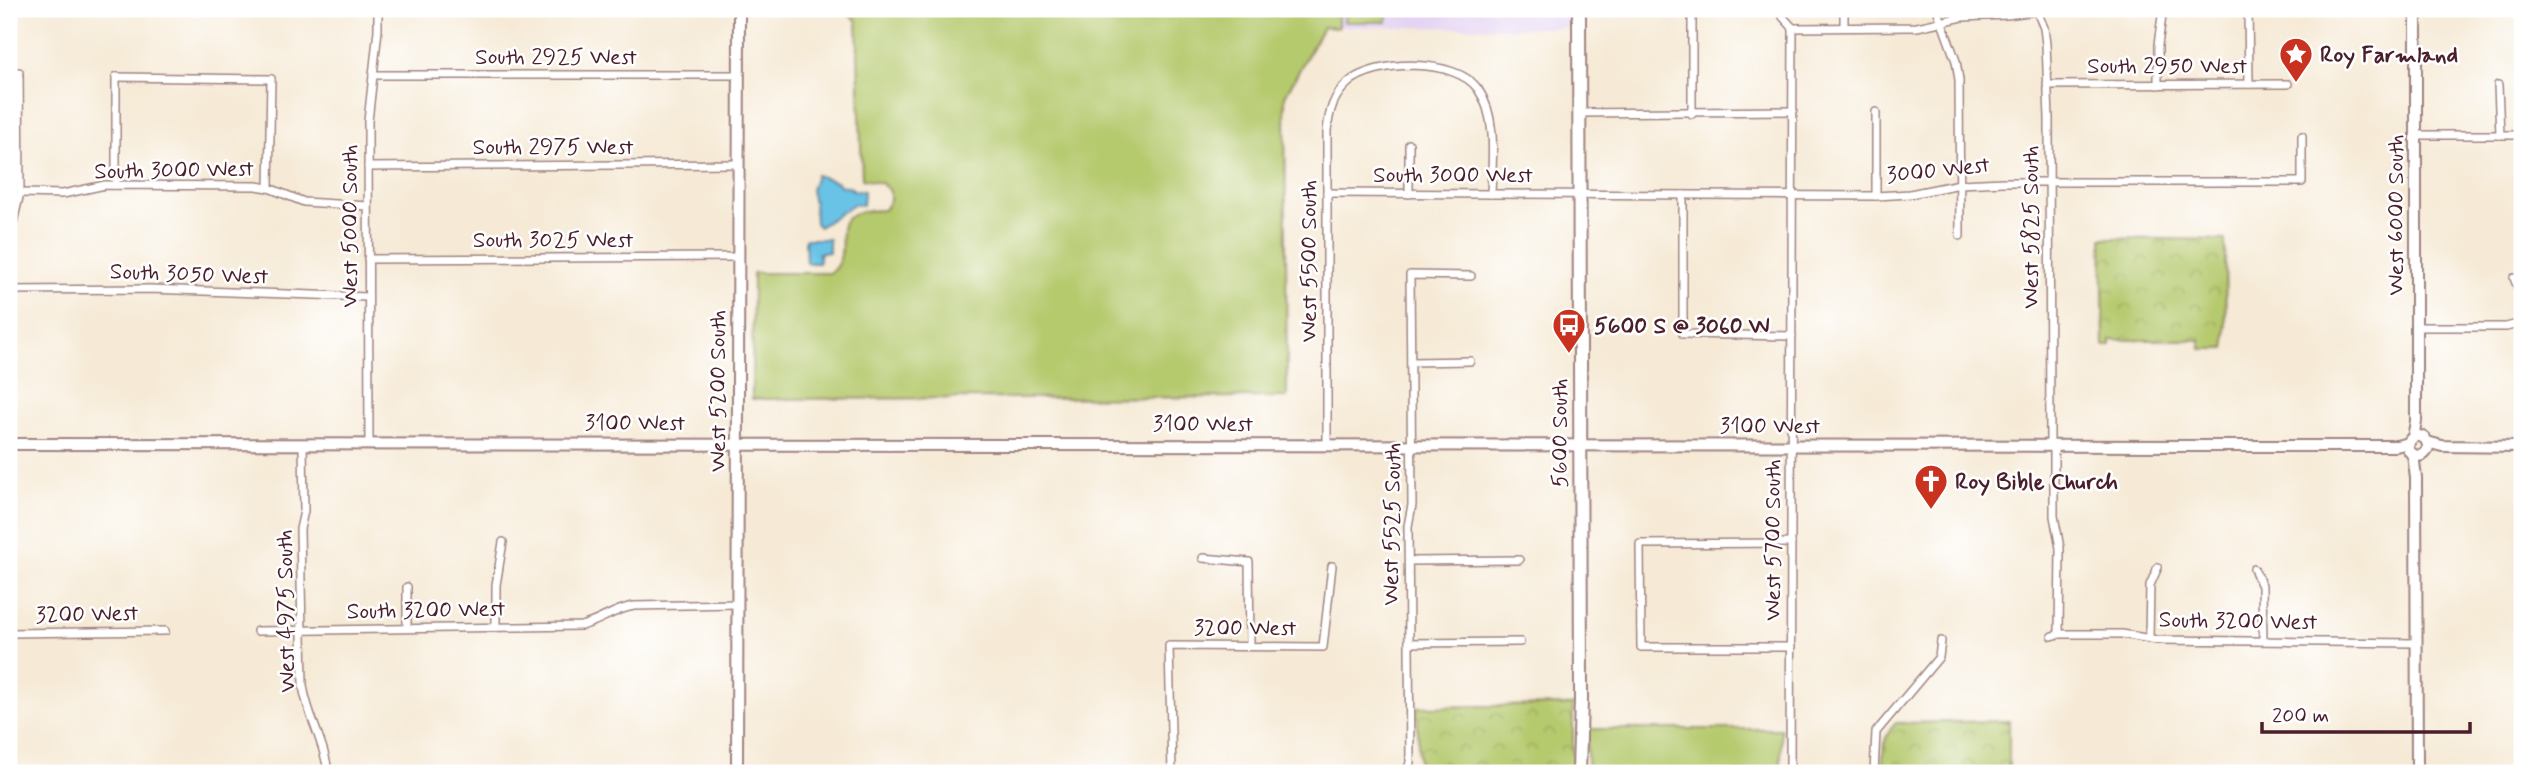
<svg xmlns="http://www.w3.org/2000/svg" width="2531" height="782" viewBox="0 0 2531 782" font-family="Mynerve,sans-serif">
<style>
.built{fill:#e4d3f2}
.green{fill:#b5c96d;stroke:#80744c;stroke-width:2}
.park{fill:url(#park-crowns);stroke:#80744c;stroke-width:2}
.water{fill:#69c3e6;stroke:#5a7188;stroke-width:2}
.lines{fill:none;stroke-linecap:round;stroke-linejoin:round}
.street-casing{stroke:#a08480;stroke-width:10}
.secondary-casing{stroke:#a08480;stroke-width:14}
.primary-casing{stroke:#a08480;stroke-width:16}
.street{stroke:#fff;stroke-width:7}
.secondary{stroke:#fff;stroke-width:10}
.primary{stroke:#fff;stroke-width:12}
.labels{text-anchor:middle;stroke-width:5;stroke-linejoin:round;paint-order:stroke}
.poi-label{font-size:23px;font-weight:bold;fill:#4a1f2b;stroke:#fff;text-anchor:start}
.street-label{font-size:23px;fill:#4a1f2b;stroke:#fff}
</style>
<defs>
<pattern id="park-crowns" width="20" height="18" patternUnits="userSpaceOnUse" patternTransform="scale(1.75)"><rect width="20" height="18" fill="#b5c96d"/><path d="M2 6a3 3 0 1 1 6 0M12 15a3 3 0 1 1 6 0" fill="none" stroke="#9dac5f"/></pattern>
</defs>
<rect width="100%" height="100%" fill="#fff"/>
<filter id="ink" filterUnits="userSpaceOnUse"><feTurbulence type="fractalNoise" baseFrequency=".0143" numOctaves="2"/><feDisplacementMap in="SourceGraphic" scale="14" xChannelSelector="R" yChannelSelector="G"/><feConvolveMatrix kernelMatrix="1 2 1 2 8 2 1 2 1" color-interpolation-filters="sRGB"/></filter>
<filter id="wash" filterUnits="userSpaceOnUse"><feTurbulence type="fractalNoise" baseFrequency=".00686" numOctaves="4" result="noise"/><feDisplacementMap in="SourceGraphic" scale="28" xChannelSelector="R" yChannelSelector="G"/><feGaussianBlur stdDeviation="1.57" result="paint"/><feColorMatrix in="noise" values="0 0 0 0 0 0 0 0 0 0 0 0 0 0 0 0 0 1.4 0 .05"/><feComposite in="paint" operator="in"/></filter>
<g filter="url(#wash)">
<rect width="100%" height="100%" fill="#f6ead6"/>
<path class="built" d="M1338,9H1575L1576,28L1338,27Z"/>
<g class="green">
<path d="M842,9H1338V28L1323,27L1285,96L1287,397L752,399L753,273H830C856,252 825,220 860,212C867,210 876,211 884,210L890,200V191L881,183L862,179L857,21Z"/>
<rect x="1344" y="9" width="43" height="13"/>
<rect x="1587" y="729" width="194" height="44"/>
</g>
<g class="park">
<path d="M2102,238L2225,240L2226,349H2201L2200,340H2111V346H2104Z"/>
<path d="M1573,705V773H1415L1419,766L1417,707Z"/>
<path d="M2009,721V773H1883C1883,753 1881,738 1896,723Z"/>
</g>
<g class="water">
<path d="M816,175L838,182L839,185L852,188V190L864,191L863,205L854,204L819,227L815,223L814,203L811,190Z"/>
<path d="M805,239H829V252L819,253V263H806Z"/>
</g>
</g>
<g filter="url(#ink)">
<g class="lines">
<defs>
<g id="street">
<path d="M1937,9L1956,61L1959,80L1960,236"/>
<path d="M2036,9L2044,28L2046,44L2049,118L2050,446"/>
<path d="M2142,9L2163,11"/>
<path d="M2248,9L2249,84"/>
<path d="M1783,17L1793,28L1790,773"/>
<path d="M1844,27V9"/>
<path d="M1793,28L1917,27L1963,17L2006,15L2037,11"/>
<path d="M373,75H739"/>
<path d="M116,77L271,79"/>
<path d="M116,77V185"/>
<path d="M2047,85L2288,84"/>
<path d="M2158,85V45L2163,9"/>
<path d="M2498,85L2500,135"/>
<path d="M1876,112V196"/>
<path d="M1579,113L1793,111"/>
<path d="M1692,114V9"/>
<path d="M2416,135H2522"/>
<path d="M1409,144V194"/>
<path d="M368,167L738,164"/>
<path d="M269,188L271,79"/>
<path d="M20,193L63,194L105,185L256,186L269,188L304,202L368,206"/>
<path d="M1327,193L1876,196L1910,194L1960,184L2003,182H2302V136"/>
<path d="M1683,195V334L1792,336"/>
<path d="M9,239L20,193L19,72"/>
<path d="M368,259L738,257"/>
<path d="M2514,278L2522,298"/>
<path d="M9,290L150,289L368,297"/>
<path d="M2416,327H2506L2522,323"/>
<path d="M1411,362L1470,361"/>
<path d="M303,444L304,511L300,529L303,685C307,716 325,742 328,773"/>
<path d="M369,444L368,121L378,30V9"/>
<path d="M1327,445V131C1329,112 1333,96 1348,83C1375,59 1456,58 1478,89C1498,118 1492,161 1491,194"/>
<path d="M2054,446V516L2060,548L2059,634"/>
<path d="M1203,558L1249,562L1250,646"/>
<path d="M1409,561L1519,560"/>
<path d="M2254,569L2262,586L2263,640"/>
<path d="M407,587V628"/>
<path d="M496,627V585L503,542"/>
<path d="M257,631L581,626C601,621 614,609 634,606L737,604"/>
<path d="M9,633L165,631"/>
<path d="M2052,636L2059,634H2122L2157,640L2416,643"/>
<path d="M2149,638L2150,585L2158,567"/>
<path d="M1409,643L1520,642"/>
<path d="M1791,647H1641L1640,544L1791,543"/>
<path d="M1172,773L1169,646L1323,647L1332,566"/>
<path d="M1407,773L1410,762L1408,526L1412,505L1410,275L1471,276"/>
<path d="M1874,773L1876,732L1939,657L1941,641"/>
</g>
<g id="secondary">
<circle cx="2418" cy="446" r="10"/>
<path d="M2413,438L2416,421V9"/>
<path d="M2427,442L2442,446L2522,447"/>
<path d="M9,444L2215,446H2396L2409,443"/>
<path d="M2413,454L2416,478L2417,773"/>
<path d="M737,773L739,9"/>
</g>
<path id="primary" d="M1579,773L1581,699L1579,9"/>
</defs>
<use href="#street" class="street-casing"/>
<use href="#secondary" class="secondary-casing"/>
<use href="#primary" class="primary-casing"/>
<use href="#street" class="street"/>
<use href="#secondary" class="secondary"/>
<use href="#primary" class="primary"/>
</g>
</g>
<defs>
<symbol id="sight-pin" viewBox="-11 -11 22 30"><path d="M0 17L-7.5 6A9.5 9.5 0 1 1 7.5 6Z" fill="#c8321e" stroke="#fff"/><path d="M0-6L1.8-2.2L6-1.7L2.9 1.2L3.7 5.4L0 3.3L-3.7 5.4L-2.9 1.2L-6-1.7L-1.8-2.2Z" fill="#fff"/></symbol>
<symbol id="bus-pin" viewBox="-11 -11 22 30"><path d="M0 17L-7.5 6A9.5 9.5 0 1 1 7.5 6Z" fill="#c8321e" stroke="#fff"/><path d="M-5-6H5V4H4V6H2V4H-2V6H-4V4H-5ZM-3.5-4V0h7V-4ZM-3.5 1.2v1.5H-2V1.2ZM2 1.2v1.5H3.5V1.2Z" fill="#fff"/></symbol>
<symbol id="church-pin" viewBox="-11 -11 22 30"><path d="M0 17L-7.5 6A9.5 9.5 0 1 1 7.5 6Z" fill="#c8321e" stroke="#fff"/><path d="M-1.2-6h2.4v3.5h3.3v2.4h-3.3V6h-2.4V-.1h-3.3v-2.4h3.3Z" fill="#fff"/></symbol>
</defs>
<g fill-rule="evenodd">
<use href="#sight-pin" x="2277" y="35" width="38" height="52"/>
<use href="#bus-pin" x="1550" y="306" width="38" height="52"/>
<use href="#church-pin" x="1912" y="462" width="38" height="52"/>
</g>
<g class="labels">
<g class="poi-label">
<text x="2320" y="62">Roy Farmland</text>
<text x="1594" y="333">5600 S @ 3060 W</text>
<text x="1955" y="489">Roy Bible Church</text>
</g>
<g class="street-label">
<text x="556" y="64">South 2925 West</text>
<text x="2167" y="73">South 2950 West</text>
<text x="553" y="154">South 2975 West</text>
<text transform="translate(174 169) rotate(-1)" y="8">South 3000 West</text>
<text transform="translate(1938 169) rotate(-6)" y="8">3000 West</text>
<text x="1453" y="182">South 3000 West</text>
<text transform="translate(2395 215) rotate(-90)" y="8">West 6000 South</text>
<text transform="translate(349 226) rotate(-90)" y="8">West 5000 South</text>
<text transform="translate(2030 227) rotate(-90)" y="8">West 5825 South</text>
<text x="553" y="247">South 3025 West</text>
<text transform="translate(1308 261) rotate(-90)" y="8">West 5500 South</text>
<text transform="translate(189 273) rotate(2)" y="8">South 3050 West</text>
<text transform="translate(717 391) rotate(-90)" y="8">West 5200 South</text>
<text x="635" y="430">3100 West</text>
<text x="1203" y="431">3100 West</text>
<text x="1770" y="433">3100 West</text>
<text transform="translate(1559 433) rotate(-90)" y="8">5600 South</text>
<text transform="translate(1391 524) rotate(-89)" y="8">West 5525 South</text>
<text transform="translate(1772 540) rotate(-90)" y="8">West 5700 South</text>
<text transform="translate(426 609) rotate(-1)" y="8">South 3200 West</text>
<text transform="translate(285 611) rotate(-91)" y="8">West 4975 South</text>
<text transform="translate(87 613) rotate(-1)" y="8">3200 West</text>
<text transform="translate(2238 620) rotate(1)" y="8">South 3200 West</text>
<text x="1245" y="635">3200 West</text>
</g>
</g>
<rect width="2531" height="782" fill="none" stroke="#fff" stroke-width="35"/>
<path d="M2262 722v10h208v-10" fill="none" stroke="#4a1f2b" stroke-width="3.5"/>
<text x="2272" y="722" font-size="21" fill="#4a1f2b" stroke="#ffffff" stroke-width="5" paint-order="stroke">200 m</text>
</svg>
